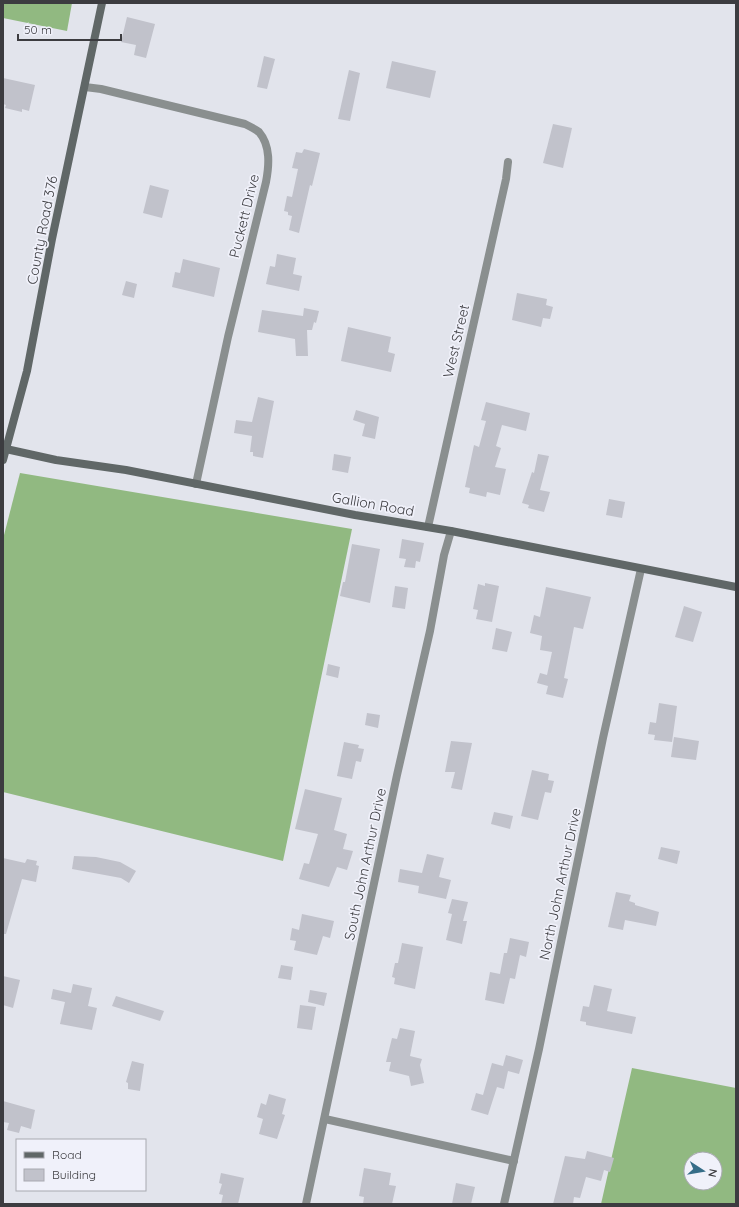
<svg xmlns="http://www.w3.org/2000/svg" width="739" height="1207" viewBox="0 0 739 1207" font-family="Quicksand,sans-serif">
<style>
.forest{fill:#91b981;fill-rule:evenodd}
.building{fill:#c1c2cb}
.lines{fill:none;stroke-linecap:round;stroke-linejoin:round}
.street{stroke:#8a8f8f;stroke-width:8}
.secondary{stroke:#606767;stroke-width:8}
.labels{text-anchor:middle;stroke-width:3.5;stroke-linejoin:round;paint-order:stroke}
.street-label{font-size:14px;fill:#3c3c40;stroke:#f0f1fa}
</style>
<rect width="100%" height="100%" fill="#e2e4ec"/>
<g class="forest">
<path d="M3,3H72L67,31L3,18Z"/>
<path d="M20,473L352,529L283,861L3,792V539Z"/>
<path d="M632,1068L736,1088V1204H601ZM691,1159H715V1183H691Z"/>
</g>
<g class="building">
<path d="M127,17L155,24L146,58L134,55L136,45L121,42Z"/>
<path d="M264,56L275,59L267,89L257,87Z"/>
<path d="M392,61L436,71L430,98L386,88Z"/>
<path d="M349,70L360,73L350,121L338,119Z"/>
<path d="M3,78L35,85L29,111L22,109V112L5,108L6,105L3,104Z"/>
<path d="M553,124L572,128L563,168L543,163Z"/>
<path d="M304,149L320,153L312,186L310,185L299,233L289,230L292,216L288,215V212L284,211L287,196L292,197L298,169L292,168L296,152L302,153Z"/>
<path d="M150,185L169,190L162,218L143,213Z"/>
<path d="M277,254L296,258L293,274L302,276L299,291L266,284L270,266L275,267Z"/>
<path d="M183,259L220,268L214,297L172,287L175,272L180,273Z"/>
<path d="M126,281L137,284L134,298L122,295Z"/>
<path d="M517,293L547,299L546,305L553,307L550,319L543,318L541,327L512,320Z"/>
<path d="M304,308L319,311L316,323L314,322L312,330H307L308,356H296L295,339L258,332L262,310L303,316Z"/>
<path d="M348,327L391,337L388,352L395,354L391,372L341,361Z"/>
<path d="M258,397L274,401L263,458L253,456V452H250L252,436L234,433L236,420L252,422Z"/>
<path d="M486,402L530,413L526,431L502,425L496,446L501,448L495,467L506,469L500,495L487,492L486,497L469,493L470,488L465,487L474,445L479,447L486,421L481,420Z"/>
<path d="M356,410L379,417L375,439L362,436L365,424L353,420Z"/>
<path d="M334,454L351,457L348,473L332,470Z"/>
<path d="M538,454L549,456L540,490L550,492L544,512L528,508L529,505L522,503L532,472L534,473Z"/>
<path d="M609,499L625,502L622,518L606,515Z"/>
<path d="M402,539L424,543L420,562L416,561L415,568L404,567L406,559L399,558Z"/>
<path d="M352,544L380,549L370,603L340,596L343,582H345Z"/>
<path d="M485,583L499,586L492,622L476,619L478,610L473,609L478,584L485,586Z"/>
<path d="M395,586L408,588L405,609L392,607Z"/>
<path d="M546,587L591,597L583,629L574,627L564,678L568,679L563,698L546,694L548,686L537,683L540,673L547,675L552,652L540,650L542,636L530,633L534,615L540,617Z"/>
<path d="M684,606L702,612L693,642L675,637Z"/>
<path d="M496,628L512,632L507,652L492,649Z"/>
<path d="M328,664L340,667L338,678L326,675Z"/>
<path d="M659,703L677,706L672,742L654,740L655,735L648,734L650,722L656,723Z"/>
<path d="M367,713L380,715L378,728L365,725Z"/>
<path d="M674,737L699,741L696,760L671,757Z"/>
<path d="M451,741L472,743L462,790L451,788L455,772H445Z"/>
<path d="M344,742L359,745L358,748L364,749L361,762L356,761L352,779L337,776Z"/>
<path d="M532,770L549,774L548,780L554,781L551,793L545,792L538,820L521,816Z"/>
<path d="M305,789L342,798L334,830L347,834L343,849L353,851L347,870L337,867L329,887L299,879L304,863L309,864L318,834L295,829Z"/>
<path d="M494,812L513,816L510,829L491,824Z"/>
<path d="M661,847L680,851L677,864L658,859Z"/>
<path d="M427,854L444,858L439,877L451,880L446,899L418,893L419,886L398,882L400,869L422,873Z"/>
<path d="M74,856L96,857L120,862L136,871L129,883L121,878L72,869Z"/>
<path d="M3,858L25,863L27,859L37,861L36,865L39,866L36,882L22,879L6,934H3Z"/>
<path d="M616,892L631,895L629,901L635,903V905L659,912L656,926L625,920L623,930L608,927Z"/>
<path d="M452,899L468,902L463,921H467L462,944L446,940L452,914L448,913Z"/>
<path d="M302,914L334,921L330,938L323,936L317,955L294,950L296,941L290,940L292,928L299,930Z"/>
<path d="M510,938L529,942L526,957L520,955L515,979L510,978L504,1004L485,1000L490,972L500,974L504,953H507Z"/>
<path d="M402,943L423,947L415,989L394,984L395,978L392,977L395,963H398Z"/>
<path d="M281,965L293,967L291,980L278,978Z"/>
<path d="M3,976L20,980L13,1008L3,1005Z"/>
<path d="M73,984L92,988L88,1006L97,1008L92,1030L60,1024L65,1002L51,999L53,989L71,993Z"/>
<path d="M594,985L612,989L607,1011L636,1017L632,1034L586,1025V1022L580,1021L583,1006L589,1007Z"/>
<path d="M310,990L327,993L324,1006L308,1002Z"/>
<path d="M116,996L164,1011L160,1021L112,1006Z"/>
<path d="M300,1005L316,1007L312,1030L297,1028Z"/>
<path d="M400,1028L415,1031L410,1056L422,1059L420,1065L424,1083L411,1086L409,1076L389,1071L391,1062H386L392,1038L397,1039Z"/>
<path d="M506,1055L523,1060L519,1074L508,1071L504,1089L497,1087L488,1115L471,1110L476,1093L483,1095L492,1063L503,1066Z"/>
<path d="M132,1061L144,1064L140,1091L128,1089V1083L126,1082Z"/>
<path d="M269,1094L286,1099L282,1114L285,1115L277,1139L259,1134L263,1119L257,1117L261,1103L266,1105Z"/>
<path d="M3,1101L35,1110L31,1129L21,1126L19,1133L7,1130L9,1123L3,1122Z"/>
<path d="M587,1151L614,1158L610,1172L604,1170L601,1181L586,1177L580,1198L574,1197L573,1204H553L565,1156L585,1159Z"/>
<path d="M364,1168L391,1173L389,1185L396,1186L392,1204H363L364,1197L359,1196Z"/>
<path d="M221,1173L244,1178L238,1204H221L223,1195L219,1194L222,1184L219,1183Z"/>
<path d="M456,1183L475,1187L471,1204H452Z"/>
</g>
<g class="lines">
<g class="street">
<path d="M85,87L101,89L245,124C249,126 255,129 259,132C271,146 269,166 266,182L228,337L196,484"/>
<path d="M428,527L506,179L508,162"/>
<path d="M325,1119L514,1161"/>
<path d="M306,1204L397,775L430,631L444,555L451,531"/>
<path d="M504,1204L539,1049L603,738L641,569"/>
</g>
<g class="secondary">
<path d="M6,449L56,460L126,470L355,515L451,531L736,587"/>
<path d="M3,460L27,371L52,239L102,3"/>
</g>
</g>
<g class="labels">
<g class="street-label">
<text transform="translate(244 216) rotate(-76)" y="5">Puckett Drive</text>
<text transform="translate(42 230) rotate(-79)" y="5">County Road 376</text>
<text transform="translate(456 341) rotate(-77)" y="5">West Street</text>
<text transform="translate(373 504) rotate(10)" y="5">Gallion Road</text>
<text transform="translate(365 864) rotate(-78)" y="5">South John Arthur Drive</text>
<text transform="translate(560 884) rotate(-78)" y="5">North John Arthur Drive</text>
</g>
</g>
<rect width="739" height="1207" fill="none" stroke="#3c3c40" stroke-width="8"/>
<rect x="16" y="1139" width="130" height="52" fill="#f0f1fa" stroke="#a8a9b0"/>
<rect x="24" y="1152" width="20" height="6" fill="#606767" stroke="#a8a9b0"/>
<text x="52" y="1159" font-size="12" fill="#3c3c40">Road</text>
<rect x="24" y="1169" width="20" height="12" fill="#c1c2cb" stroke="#a8a9b0"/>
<text x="52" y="1179" font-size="12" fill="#3c3c40">Building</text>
<g transform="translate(703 1171) rotate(102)"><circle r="19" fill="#f0f1fa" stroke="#a8a9b0"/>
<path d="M0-3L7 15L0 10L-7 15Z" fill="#366d88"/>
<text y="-6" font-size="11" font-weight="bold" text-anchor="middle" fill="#3c3c40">N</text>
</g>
<path d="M18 34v6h103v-6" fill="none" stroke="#3c3c40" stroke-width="2"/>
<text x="24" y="34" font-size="12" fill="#3c3c40" stroke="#f0f1fa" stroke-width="3" paint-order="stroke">50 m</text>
</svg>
